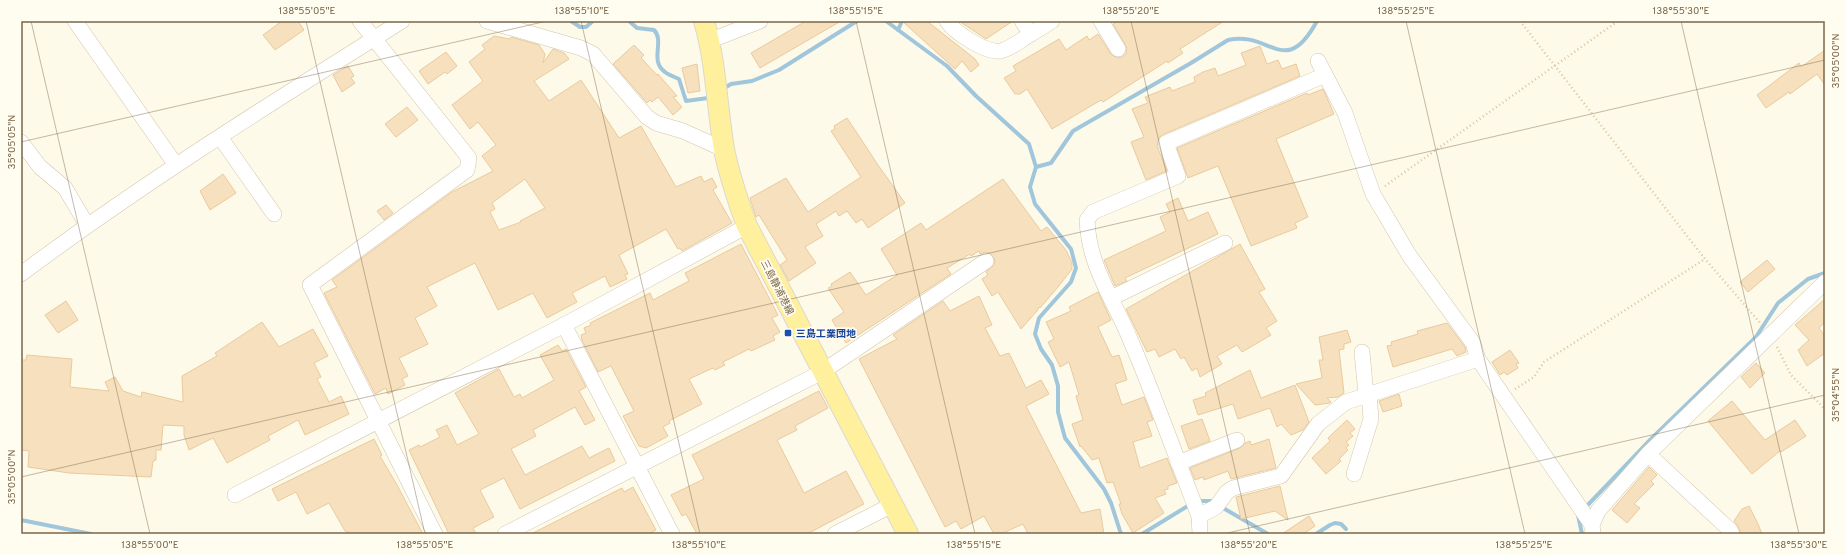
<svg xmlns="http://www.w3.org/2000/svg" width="1846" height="555" viewBox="0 0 1846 555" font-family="Overpass,'Noto Sans JP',sans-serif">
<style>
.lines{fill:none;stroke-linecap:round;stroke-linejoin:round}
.stream{stroke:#a0c6dc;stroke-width:4}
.building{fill:#f6e0be;stroke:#eaca9d;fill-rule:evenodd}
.minor-casing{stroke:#d2c5ac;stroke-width:16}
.major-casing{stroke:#ddd7d0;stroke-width:22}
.path{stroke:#dbc4a0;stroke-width:2.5;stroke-dasharray:1 3;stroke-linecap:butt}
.minor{stroke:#fff;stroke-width:15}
.major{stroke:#fff09e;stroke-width:20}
.ticks{fill:none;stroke:#7b6649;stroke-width:1;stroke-opacity:0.45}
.transit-dot{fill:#1a4fb4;stroke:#fffcf0;stroke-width:1.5}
.labels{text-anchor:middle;stroke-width:3.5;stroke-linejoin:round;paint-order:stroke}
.street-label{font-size:10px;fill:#7b6649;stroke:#fffcf0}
.transit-label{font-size:10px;font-weight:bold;fill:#164399;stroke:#fffcf0;text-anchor:start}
.neatline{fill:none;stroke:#7b6649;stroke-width:1.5}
.ticks-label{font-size:10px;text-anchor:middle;fill:#7b6649}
</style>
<rect width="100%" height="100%" fill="#fefae9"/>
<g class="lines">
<g class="stream">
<path d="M571,21L580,27H586L593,21"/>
<path d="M629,21L637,28L654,30C665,41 649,61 665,72C669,75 674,77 679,79L686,101L708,98L712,96"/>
<path d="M886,21L947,66L976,96L1029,144L1036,167L1030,187L1035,204L1071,249L1076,268L1071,282L1039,318L1035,334L1041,349L1052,365L1058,386V412L1065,438L1104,489L1111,503L1121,534"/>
<path d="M898,30L902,21"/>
<path d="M723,89L731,84L752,81L779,70L857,21"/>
<path d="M1036,167L1051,163L1073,131L1191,63L1228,40C1270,30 1285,80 1317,21"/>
<path d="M1197,501H1211L1268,534"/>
<path d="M1584,509L1651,439L1756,337L1778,303L1808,279L1825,273"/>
<path d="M1578,515L1582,534"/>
<path d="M21,520L91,534"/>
<path d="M1142,534L1191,504"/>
<path d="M1316,534L1330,525L1335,523L1341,524L1346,529"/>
</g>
</g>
<g class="building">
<path d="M282,21H298L304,30L275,50L263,35Z"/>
<path d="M806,21H841L760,68L751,53Z"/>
<path d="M902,21H927L975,59L979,65L971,72L962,61L955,69Z"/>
<path d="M959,21H1013L986,39Z"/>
<path d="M1118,21H1224L1180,49L1183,53L1168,63L1167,61L1103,102L1101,100L1052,129L1027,89L1020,94H1015L1004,78L1016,71L1013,66L1059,39L1066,50L1087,36L1089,40L1098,34L1111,54L1118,58L1122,57L1126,54L1127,48L1113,24Z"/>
<path d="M494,36L510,39L511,37L539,45L545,54L543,63L553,49L564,53L569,59L534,81L549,101L581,80L619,138L641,126L676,187L701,176L704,182L712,178L717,187L713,190L732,223L682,251L680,248L678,249L666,229L619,255L628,274L625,275L627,279L610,287L605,276L572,293L577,302L547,318L533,293L498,310L475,263L427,287L437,306L415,318L428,344L399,358L408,376L402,379L405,385L388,394L386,388L375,394L324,293L337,287L332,280L452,192L493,171L482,156L496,145L478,122L470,129L452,105L483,81L469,62L485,49L482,45ZM525,179L545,208L520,221L521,222L499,230L490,212L495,209L492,203Z"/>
<path d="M634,45L644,55L641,58L657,75L658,74L677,96L673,97L682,107L673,115L658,97L652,102L650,100L647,103L613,64Z"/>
<path d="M1260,46L1267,64L1278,60L1282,69L1296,64L1300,76L1162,135L1159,138L1157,146L1167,171L1146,180L1131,142L1144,137L1132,109L1148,103L1145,97L1170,87L1172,91L1195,82L1194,77L1203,72L1215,68L1218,76L1246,65L1241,53Z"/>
<path d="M1825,50V85L1817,74L1790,94L1789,92L1766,108L1757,95L1799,63L1801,67Z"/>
<path d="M446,52L457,66L447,74L445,72L428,84L419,71Z"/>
<path d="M697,64L700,91L688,93L682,68Z"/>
<path d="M348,66L354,76L351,78L355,83L342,92L333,75Z"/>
<path d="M1323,89L1334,114L1276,139L1308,217L1295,223L1297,228L1251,246L1218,166L1188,178L1177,148L1307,93L1308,95Z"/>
<path d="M407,107L418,120L396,137L385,124Z"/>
<path d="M847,118L878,165L905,203L868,228L862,219L856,223L847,211L839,216L836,211L816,224L823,236L805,247L816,263L789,281L780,265L787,260L759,215L756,217L750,198L786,178L808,212L861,177L831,131L835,129L834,126Z"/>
<path d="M223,174L236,193L210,210L200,191Z"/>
<path d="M1003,179L1041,231L1047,227L1066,250L1072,263V269L1058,287L1040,308L1039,307L1037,311L1021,329L998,292L992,296L982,279L988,275L986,272L994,265L995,260L990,253L985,252L980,254L979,251L971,256L970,254L947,268L951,274L846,343L832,320L844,312L828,288L832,286L831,284L850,272L866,295L897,275L881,249L921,223L926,230Z"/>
<path d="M1178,198L1188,221L1208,212L1218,234L1125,278L1127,281L1115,286L1104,260L1166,231L1160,217L1170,212L1166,204Z"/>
<path d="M386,205L393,213L384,220L377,211Z"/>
<path d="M741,244L778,315L772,318L780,332L773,336L775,340L751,351L749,349L723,362L725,365L715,370L713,368L689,379L702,404L669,421L670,423L663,427L668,436L646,448L639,446L623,416L634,411L611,366L598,372L582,340L581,335L586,333L584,328L591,325L590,323L650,293L653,300L689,281L685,273Z"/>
<path d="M1240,244L1265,289L1259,292L1277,321L1266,328L1271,335L1242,352L1237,345L1217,356L1222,364L1200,377L1197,368L1192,371L1184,357L1181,359L1175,349L1159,357L1155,349L1147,352L1126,309Z"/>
<path d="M1767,260L1775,269L1748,292L1740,282Z"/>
<path d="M1098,292L1111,320L1098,327L1112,357L1119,355L1127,380L1115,384L1122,405L1144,397L1153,420L1147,422L1152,436L1133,442L1140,468L1167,458L1177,483L1168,486V489L1164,490L1166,494L1155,498L1164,513L1133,533L1122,514L1119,504H1121L1113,482L1107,483L1099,458L1092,460L1081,446L1080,447L1072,424L1083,420L1076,396L1079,395L1069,362L1060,367L1048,342L1054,339L1046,322L1071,311L1069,307Z"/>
<path d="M979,296L992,325L985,328L1000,356L1009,353L1026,388L1041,380L1049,394L1026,406L1081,513L1100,509L1104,534H1028L1023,524L1001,534H994L984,516L961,529L956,521L945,527L859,359L897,339L893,335L943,301L950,311Z"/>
<path d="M1825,299V322L1819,328L1825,336V353L1807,366L1798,350L1809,340L1795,325Z"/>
<path d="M66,301L78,320L58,333L45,315Z"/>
<path d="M262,322L279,347L313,329L328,356L314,363L321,377L317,379L329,402L341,396L349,414L305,435L298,420L268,436L270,440L227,463L213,438L189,450L184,435V426L163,425L161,450H156V460L153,461L151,477L69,473L28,467L29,451L21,450V360H26L27,355L72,359L70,387L109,391L105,382L115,377L123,391L141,397L142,392L183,402L182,376L217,356L215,353Z"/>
<path d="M1447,323L1465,347L1466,352L1457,356L1452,349L1393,367L1387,346L1392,345L1391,342L1418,334L1417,331Z"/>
<path d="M1347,330L1351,342L1344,344V349L1339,350L1344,393L1338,397L1327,398L1331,402L1330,403L1315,405L1296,384L1322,378L1319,360H1323L1319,337Z"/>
<path d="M558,345L562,351L566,349L586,387L579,391L595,420L585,425L575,407L533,430L536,436L511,449L525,475L582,446L589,458L609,448L615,461L520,509L504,478L480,490L494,517L473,528L476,534H449L409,450L419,445L420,447L440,437L436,430L447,425L457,445L479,434L455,393L499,369L514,397L520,394L522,398L554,380L540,355Z"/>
<path d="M1510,350L1519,363L1516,364L1518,368L1507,375L1504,372L1500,375L1492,362Z"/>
<path d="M1756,363L1765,373L1750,388L1741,377Z"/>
<path d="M1250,370L1261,398L1295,385L1309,422L1303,430L1291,435L1281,424L1277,427L1270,408L1238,419L1233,404L1198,415L1193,400L1206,396L1205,393Z"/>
<path d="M819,391L828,408L795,426L797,430L777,440L804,493L846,471L864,504L807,534H697L686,514L682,516L671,495L704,479L692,455Z"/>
<path d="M1399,394L1402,406L1383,412L1379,401Z"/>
<path d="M1732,401L1765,440L1795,420L1806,436L1781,452L1780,451L1752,474L1708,421Z"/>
<path d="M1202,419L1210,441L1189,449L1181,426Z"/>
<path d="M1347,420L1355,429L1350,433L1353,436L1346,442L1349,445L1346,448L1348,450L1339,459L1341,461L1326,474L1312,458L1330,441L1328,438Z"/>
<path d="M374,439L382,455L380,456L397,485L423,534H352L345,531L329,503L307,514L296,492L278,501L272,489Z"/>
<path d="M1269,439L1276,468L1231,479L1228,471L1204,480L1203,477L1195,480L1190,468L1240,448L1245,443L1250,441L1251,445Z"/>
<path d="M1649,467L1657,475L1651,481L1654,484L1634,504L1640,508L1627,523L1612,510Z"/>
<path d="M1280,486L1288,520L1275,511L1241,519L1236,497Z"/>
<path d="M633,487L656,530L648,534H531L622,488L624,492Z"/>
<path d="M1749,506L1758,524L1762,534H1741L1738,526L1734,521L1742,509Z"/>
<path d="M1309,516L1315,526L1303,534H1282Z"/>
</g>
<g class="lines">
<defs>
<g id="minor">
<path d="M75,21L176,165"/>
<path d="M360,21L469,158L467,170L310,285L435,534"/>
<path d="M487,21L581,48L593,54L647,117L656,123L683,131L725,150"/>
<path d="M947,21C955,33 986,53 1000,51C1011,49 1022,39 1031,34"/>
<path d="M1022,21L1031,34L1052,21"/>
<path d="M1101,21L1118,49"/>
<path d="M709,41L760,21"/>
<path d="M1318,61L1345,113L1373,194L1409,255L1473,343L1478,359L1592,525"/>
<path d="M220,137L274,214"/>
<path d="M21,142L40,167L65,188L87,225"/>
<path d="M21,274C143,183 273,102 402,21"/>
<path d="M1111,298L1225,243"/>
<path d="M564,325L672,534"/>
<path d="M1362,352L1366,395"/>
<path d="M1648,454L1730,530L1732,534"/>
<path d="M1178,463L1237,440"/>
<path d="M1354,474L1371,419L1369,394"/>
<path d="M235,495L564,325L747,226"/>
<path d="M1199,516L1216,507L1227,492L1233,488L1281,476L1318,424L1346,402L1478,359"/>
<path d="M1593,533L1592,525L1598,511L1648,454L1825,282"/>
<path d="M505,534L822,372L986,261"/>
<path d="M835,534L892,505"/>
<path d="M1200,534L1199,516C1176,457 1155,397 1130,339C1113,298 1089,267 1087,220L1093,212L1178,176L1166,143L1325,75"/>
</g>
<path id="major" d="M704,21C716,62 717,107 724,149C729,175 738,201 747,226L908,534"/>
</defs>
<use href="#minor" class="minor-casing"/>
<use href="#major" class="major-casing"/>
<g class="path">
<path d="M1520,21L1705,259L1762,325"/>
<path d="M1385,186L1618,21"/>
<path d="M1777,347L1791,375L1825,409"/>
<path d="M1515,389L1534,377L1544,362L1705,259"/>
</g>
<use href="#minor" class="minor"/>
<use href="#major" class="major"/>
</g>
<path class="ticks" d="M31,21L150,534M306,21L425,534M581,21L700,534M856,21L975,534M1131,21L1250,534M1406,21L1525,534M1681,21L1799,534M21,142L547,21M21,477L1825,60M1223,534L1825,395"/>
<rect class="transit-dot" x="784" y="329" width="8" height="8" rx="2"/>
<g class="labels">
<g class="street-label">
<text transform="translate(778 287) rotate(63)" y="4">三島静浦港線</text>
</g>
<g class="transit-label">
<text x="796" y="337">三島工業団地</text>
</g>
</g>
<rect width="1846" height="555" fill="none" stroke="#fffcf0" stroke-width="44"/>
<rect x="22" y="22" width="1802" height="511" class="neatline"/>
<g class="ticks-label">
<text x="307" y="14">138°55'05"E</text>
<text x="582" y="14">138°55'10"E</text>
<text x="856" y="14">138°55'15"E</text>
<text x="1131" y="14">138°55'20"E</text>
<text x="1406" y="14">138°55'25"E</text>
<text x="1681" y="14">138°55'30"E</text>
<text transform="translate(1835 61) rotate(-90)" y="4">35°05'00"N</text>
<text transform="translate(11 142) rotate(-90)" y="4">35°05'05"N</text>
<text transform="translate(1835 395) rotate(-90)" y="4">35°04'55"N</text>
<text transform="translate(11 477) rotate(-90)" y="4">35°05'00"N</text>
<text x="150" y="548">138°55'00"E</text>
<text x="425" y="548">138°55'05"E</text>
<text x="699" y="548">138°55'10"E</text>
<text x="974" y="548">138°55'15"E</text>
<text x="1249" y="548">138°55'20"E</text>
<text x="1524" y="548">138°55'25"E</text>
<text x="1799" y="548">138°55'30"E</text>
</g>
</svg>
